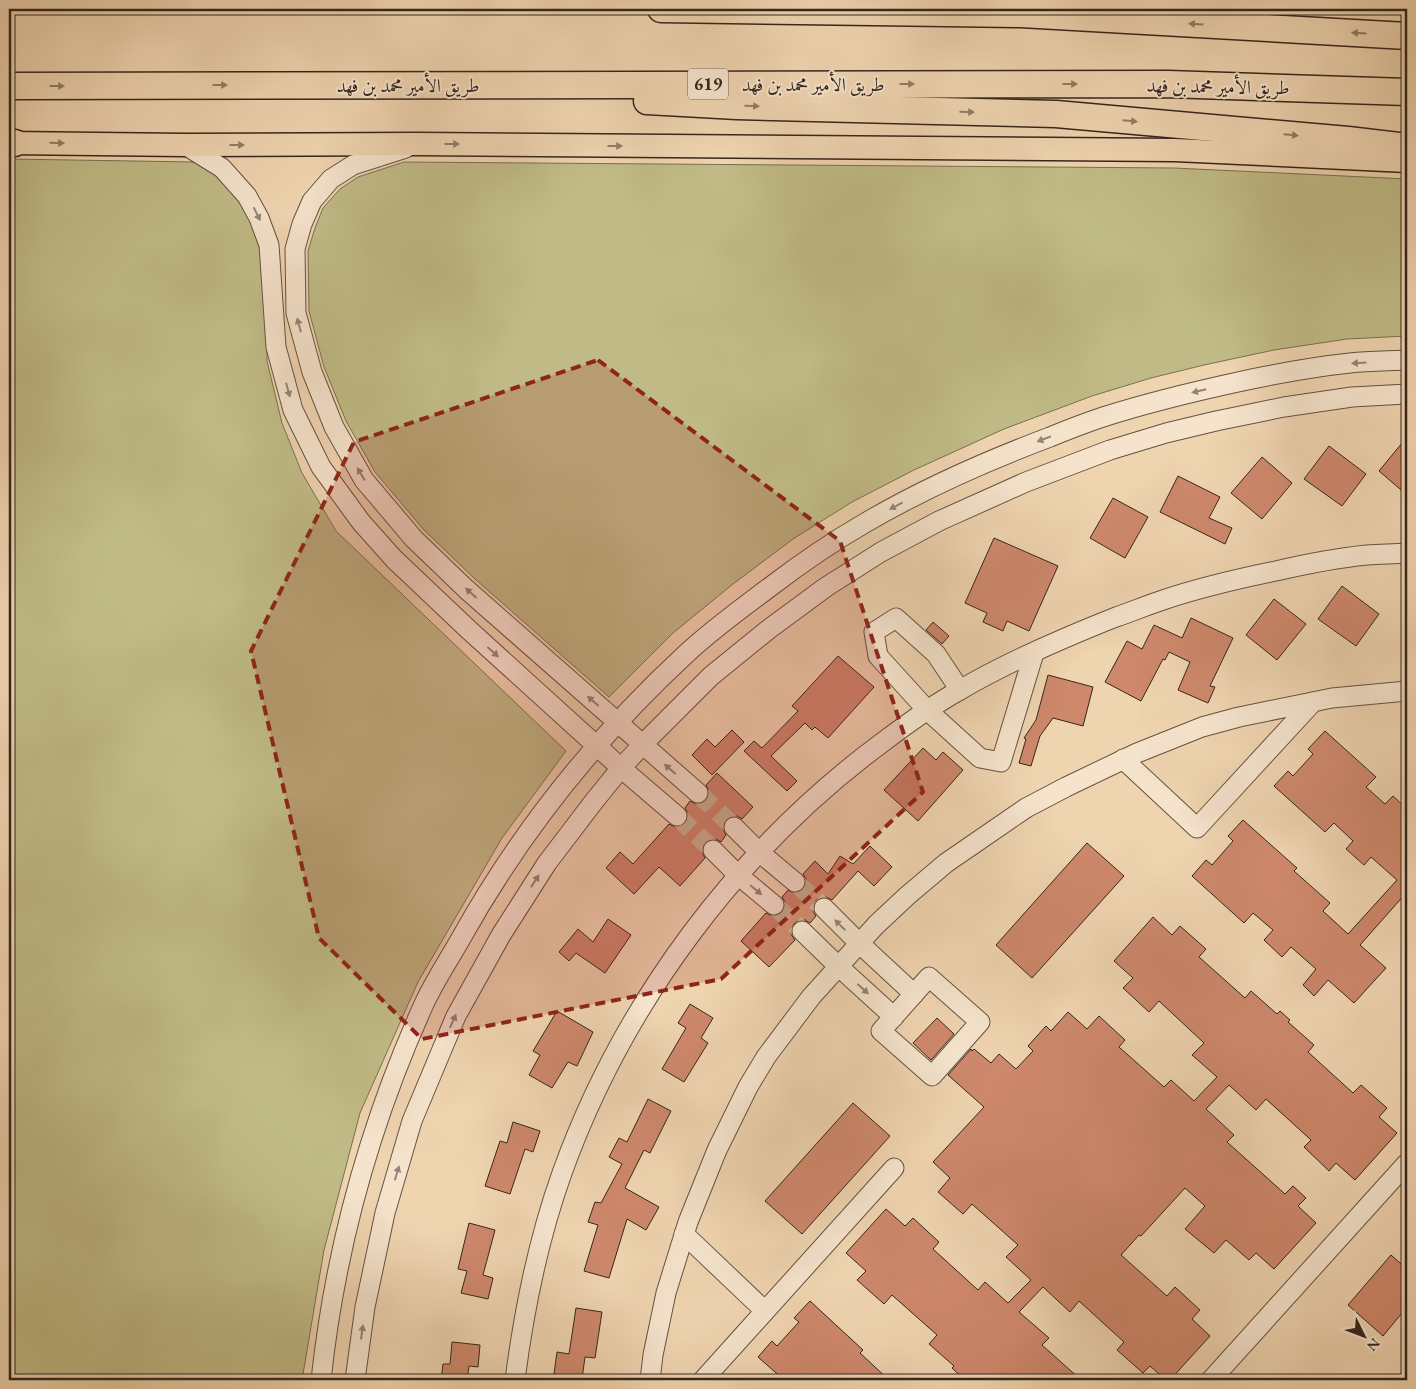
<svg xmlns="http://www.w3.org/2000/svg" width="1416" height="1389" viewBox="0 0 1416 1389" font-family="'EB Garamond',Amiri,serif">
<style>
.green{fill:#c0bb86;stroke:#7a7051}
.building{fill:#ce886c;stroke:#35261c}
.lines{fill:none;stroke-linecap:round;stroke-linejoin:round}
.minor-tunnel{stroke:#cab192;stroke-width:19;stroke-dasharray:19 9;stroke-linecap:butt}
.minor-casing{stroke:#645241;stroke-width:21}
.major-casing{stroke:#35261c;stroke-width:25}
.highway-casing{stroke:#35261c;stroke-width:29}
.minor{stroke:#f5e3cc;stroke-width:19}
.major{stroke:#efd4b0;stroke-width:22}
.highway{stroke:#efd4b0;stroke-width:26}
.oneway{fill:#927d66}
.oneway2{fill:#958474}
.marked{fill:#8f2418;fill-opacity:0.2;stroke:#8f2418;stroke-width:4;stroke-dasharray:10 6;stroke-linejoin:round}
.labels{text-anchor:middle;stroke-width:4;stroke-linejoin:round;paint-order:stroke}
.shield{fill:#f5e3cc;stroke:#6f5f51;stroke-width:1}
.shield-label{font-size:18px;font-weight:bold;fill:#35261c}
.street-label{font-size:19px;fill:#35261c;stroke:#f5e3cc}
</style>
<rect width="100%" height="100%" fill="#efd4b0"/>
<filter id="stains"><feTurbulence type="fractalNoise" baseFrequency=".004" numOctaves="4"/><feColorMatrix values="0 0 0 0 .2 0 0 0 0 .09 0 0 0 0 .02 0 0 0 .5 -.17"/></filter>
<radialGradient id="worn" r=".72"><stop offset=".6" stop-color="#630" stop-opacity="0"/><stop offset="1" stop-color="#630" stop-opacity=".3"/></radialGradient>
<g class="green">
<path d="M9,159L195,162L227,180L262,238L266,280L267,361L282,423L302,473L336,531L566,751L502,838L418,982L360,1113L324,1250L302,1380H9Z"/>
<path d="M404,162L1174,168L1407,179V336L1347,339L1274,350L1204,365L1151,378L1092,396L1004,429L914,470L852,502L793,539L733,584L673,633L609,697L475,579L424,530L375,472L346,421L324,367L309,311L308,251L315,228L323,208L340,189L358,177Z"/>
</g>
<g class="building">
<path d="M1407,437V495L1379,471Z"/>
<path d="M1329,446L1366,474L1342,506L1304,479Z"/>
<path d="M1262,457L1292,483L1262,519L1231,493Z"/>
<path d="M1178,476L1220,497L1209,518L1232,528L1225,544L1160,512Z"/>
<path d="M1113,498L1148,517L1125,558L1090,538Z"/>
<path d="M994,538L1058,566L1029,631L1007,621L1003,631L983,622L987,613L965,603Z"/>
<path d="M1342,586L1379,614L1356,646L1318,619Z"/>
<path d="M1274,599L1306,624L1277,660L1246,635Z"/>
<path d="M1191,618L1233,638L1210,686L1215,687L1208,703L1178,690L1190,662L1169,652L1165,660L1163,659L1141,701L1105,682L1127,641L1142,649L1154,625L1182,638Z"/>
<path d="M933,622L949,636L942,644L926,630Z"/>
<path d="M838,656L874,687L828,738L815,727L812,730L805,723L771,756L797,781L787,791L744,751L754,741L762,748L798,711L792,706Z"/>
<path d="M1048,675L1093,687L1083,726L1053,718L1040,736L1031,766L1019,763L1026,739L1024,738L1036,720Z"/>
<path d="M732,730L744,742L712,775L692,755L707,739L715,747Z"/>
<path d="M1325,731L1376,777L1366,787L1385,804L1393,796L1407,809V892L1360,945L1386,968L1354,1003L1328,980L1314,996L1303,985L1316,969L1291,947L1282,957L1264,940L1273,930L1253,913L1244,923L1192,876L1206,860L1212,865L1233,841L1228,836L1243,820L1297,868L1294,871L1330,903L1323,911L1348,934L1397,880L1371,857L1364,865L1346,849L1353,841L1334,823L1325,832L1274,786L1288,771L1293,776L1313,754L1308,749Z"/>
<path d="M923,748L936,760L943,752L963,770L918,821L884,790Z"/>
<path d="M717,773L753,807L742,819L737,816H732L726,819L723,824V829L726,835L721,842L716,839H711L705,842L702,847V852L705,858L680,886L659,867L634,894L606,868L620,852L633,864L669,824L675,827H680L685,824L688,818L687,812L685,808L690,801L696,804H701L706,801L709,795L708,789L706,785Z"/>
<path d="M1087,843L1124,876L1032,978L996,945Z"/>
<path d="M870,846L892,867L874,886L858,871L832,900L826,897H821L816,900L813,906V911L816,916L810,923L805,920H799L794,924L791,929V934L795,940L769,967L741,941L766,913L773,916H777L782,913L785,906V902L782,897L788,890L794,893H798L803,890L806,883V879L803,874L815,861L828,874L840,856L853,864Z"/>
<path d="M1153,917L1172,935L1180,926L1206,949L1199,957L1245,998L1251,991L1277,1014L1280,1011L1290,1020L1288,1022L1314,1045L1308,1052L1353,1093L1361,1085L1387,1108L1379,1117L1397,1133L1355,1180L1336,1163L1329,1171L1304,1147L1311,1140L1266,1099L1256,1110L1229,1085L1206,1109L1234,1135L1227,1142L1285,1194L1293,1186L1306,1198L1298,1206L1316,1223L1274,1269L1256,1253L1249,1260L1226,1240L1214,1253L1185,1229L1205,1206L1185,1188L1141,1236L1139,1235L1121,1255L1167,1296L1175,1287L1200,1310L1192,1319L1210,1336L1170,1380H1166L1150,1366L1143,1373L1117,1350L1124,1342L1079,1301L1070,1312L1043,1287L1019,1312L1049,1338L1042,1345L1081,1380H965L952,1368L954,1366L929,1344L937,1335L892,1295L884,1304L857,1280L866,1271L846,1253L886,1209L905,1226L913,1218L939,1242L933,1249L978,1290L985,1282L1008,1303L1031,1280L1006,1257L1018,1245L972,1204L963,1214L938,1192L950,1178L933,1162L984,1107L948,1075L971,1049L972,1051L974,1049L991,1063L999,1054L1016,1069L1033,1051L1028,1046L1046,1026L1051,1031L1068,1012L1087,1029L1099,1016L1125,1040L1119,1047L1164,1087L1171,1080L1194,1101L1217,1077L1192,1055L1204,1043L1159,1001L1149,1012L1123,988L1133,978L1114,961Z"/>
<path d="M608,919L631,935L605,973L576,953L569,961L559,952L578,929L593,942Z"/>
<path d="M690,1004L713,1018L701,1038L708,1043L684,1082L662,1069L686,1028L678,1023Z"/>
<path d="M557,1011L593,1032L577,1066L568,1062L552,1088L529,1075L540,1055L533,1051Z"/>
<path d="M937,1018L954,1034L931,1060L913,1043Z"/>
<path d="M648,1099L671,1111L650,1153L644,1150L625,1188L659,1207L646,1230L627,1219L609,1278L584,1271L598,1225L588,1222L595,1202L601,1203L622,1164L609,1157L619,1138L627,1142Z"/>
<path d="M853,1103L890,1136L802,1234L765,1201Z"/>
<path d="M513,1122L540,1131L533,1152L525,1149L510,1194L485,1186L500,1141L507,1143Z"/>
<path d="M469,1223L495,1230L483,1275L493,1278L488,1299L461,1293L467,1271L458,1269Z"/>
<path d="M1391,1255L1407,1269V1307L1383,1336L1348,1305Z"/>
<path d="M810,1301L863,1350L860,1353L889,1380H784L758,1357L772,1341L777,1346L799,1322L794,1318Z"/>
<path d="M576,1308L602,1312L595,1358L585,1357L582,1379L554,1374L557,1352L569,1354Z"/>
<path d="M452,1342L480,1345L478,1367L469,1366L467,1380H441L443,1364H450Z"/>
</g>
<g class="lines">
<g class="minor-tunnel">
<path d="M698,793L734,827"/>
<path d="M677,816L713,850"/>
<path d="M795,882L824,908"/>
<path d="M774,905L802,931"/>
</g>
<defs>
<g id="minor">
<path d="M185,145L222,168L247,196L259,218L269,245L276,347L293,410L321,467L361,522L394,559L469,630L621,768L677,816"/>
<path d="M406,148L353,165L331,179L312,201L302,224L295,249L296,313L312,372L334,427L364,480L414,539L466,589L698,793"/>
<path d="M960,690L936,654L896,618L874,632L878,656L927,710L980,758L1001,762L1034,653"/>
<path d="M1123,759L1197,828L1313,702"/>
<path d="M734,827L759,852L795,882"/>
<path d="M713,850L738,875L774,905"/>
<path d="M824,908L859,943L914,994"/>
<path d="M802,931L838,966L894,1017"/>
<path d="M929,977L980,1022L932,1076L881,1031Z"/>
<path d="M684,1234L765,1311"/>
<path d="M321,1380C335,1250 370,1123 424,1004C434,982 448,961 460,940C520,832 596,737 687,653C713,629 742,608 770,587C800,564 832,542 865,523C923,489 986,461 1050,437C1067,430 1085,423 1103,417C1147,403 1192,392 1238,382C1275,374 1312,367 1350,363C1369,361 1388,361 1407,360"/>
<path d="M355,1380L365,1307L385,1213L412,1121L456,1016L501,935L547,863L595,800L621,768L645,742L711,676L769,629L826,587L881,552L939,521L1026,482L1110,450L1166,433L1216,421L1284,407L1352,397L1407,394"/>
<path d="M515,1380C524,1310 538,1240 562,1173C623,1003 738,849 883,742C908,723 933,705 960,690C1009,661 1063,638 1116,617C1131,612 1145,606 1160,601C1198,588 1237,579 1276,571C1306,564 1337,558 1367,555C1381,554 1394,554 1407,553"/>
<path d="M650,1380L653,1355L666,1293L688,1222L717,1150L748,1087L766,1057L811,997L876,925L907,896L946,863L1026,808L1066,787L1137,753L1202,727L1239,717L1332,698L1407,691"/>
<path d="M703,1380L894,1168"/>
<path d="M1211,1380L1407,1163"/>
</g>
<path id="major" d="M9,143L185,145L417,144L1175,150L1407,161"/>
<g id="highway">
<path d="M661,9L1021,14L1407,36"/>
<path d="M9,86L1168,84L1407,92"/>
<path d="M647,101L737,106L1056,114L1348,140L1407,147"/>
<path d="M9,142L15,143"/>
</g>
</defs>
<use href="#minor" class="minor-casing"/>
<use href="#major" class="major-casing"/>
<use href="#highway" class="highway-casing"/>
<use href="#minor" class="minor"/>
<use href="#major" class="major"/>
<use href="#highway" class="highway"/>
</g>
<defs><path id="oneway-solid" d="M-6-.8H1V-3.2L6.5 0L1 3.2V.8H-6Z" transform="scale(1.25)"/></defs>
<g class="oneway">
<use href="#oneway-solid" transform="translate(1196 24) rotate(-177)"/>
<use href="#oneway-solid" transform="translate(1359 33) rotate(-177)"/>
<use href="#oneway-solid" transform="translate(907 84)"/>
<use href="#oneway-solid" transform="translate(1070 84)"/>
<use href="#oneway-solid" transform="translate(220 85)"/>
<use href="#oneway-solid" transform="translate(57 86)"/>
<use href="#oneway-solid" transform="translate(752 106) rotate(2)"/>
<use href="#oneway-solid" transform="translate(967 112) rotate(2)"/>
<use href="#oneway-solid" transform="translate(1130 121) rotate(5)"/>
<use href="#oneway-solid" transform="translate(1291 135) rotate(5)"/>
<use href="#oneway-solid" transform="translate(57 143) rotate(1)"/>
<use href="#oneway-solid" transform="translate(452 144)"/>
<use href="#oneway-solid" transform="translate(237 145)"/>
<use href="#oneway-solid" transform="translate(615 146)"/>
</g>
<g class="oneway2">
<use href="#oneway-solid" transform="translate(257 214) rotate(63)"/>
<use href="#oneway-solid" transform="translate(299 325) rotate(-105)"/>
<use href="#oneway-solid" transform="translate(1359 363) rotate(177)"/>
<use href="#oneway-solid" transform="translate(288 390) rotate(75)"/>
<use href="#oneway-solid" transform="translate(1199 391) rotate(167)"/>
<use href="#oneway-solid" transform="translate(1044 439) rotate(159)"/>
<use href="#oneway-solid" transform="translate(361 474) rotate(-121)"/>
<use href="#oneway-solid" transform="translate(896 506) rotate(152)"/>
<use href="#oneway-solid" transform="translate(471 593) rotate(-138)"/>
<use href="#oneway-solid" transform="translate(493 652) rotate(42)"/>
<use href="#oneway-solid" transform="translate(593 701) rotate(-139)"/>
<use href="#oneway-solid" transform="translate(670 769) rotate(-139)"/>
<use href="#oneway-solid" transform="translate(535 881) rotate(-57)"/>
<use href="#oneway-solid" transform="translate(756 890) rotate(40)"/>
<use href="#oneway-solid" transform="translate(840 925) rotate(-136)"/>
<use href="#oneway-solid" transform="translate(863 989) rotate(42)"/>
<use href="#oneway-solid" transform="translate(453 1021) rotate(-66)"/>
<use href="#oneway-solid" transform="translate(397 1173) rotate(-73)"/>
<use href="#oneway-solid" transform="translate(362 1332) rotate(-82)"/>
</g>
<path class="marked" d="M598,360L840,541L923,792L721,979L422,1039L319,938L251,651L354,442Z"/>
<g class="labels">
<rect class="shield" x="688" y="68.5" width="40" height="31" rx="4"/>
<g class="shield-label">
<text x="708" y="90">619</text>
</g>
<g class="street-label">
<text x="813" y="91">طريق الأمير محمد بن فهد</text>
<text x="408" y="92">طريق الأمير محمد بن فهد</text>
<text transform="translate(1218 86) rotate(1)" y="7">طريق الأمير محمد بن فهد</text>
</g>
</g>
<rect width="1416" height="1389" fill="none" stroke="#efd4b0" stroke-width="30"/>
<rect x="10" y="10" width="1396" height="1369" fill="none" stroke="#35261c" stroke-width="2.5"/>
<rect x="15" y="15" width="1386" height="1359" fill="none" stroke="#35261c"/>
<g transform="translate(1364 1336) rotate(132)" stroke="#f5e3cc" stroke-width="4" paint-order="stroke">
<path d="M0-4L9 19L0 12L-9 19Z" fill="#35261c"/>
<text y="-8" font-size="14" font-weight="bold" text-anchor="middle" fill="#35261c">N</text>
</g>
<rect width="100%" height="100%" filter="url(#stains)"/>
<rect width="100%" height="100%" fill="url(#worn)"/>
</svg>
